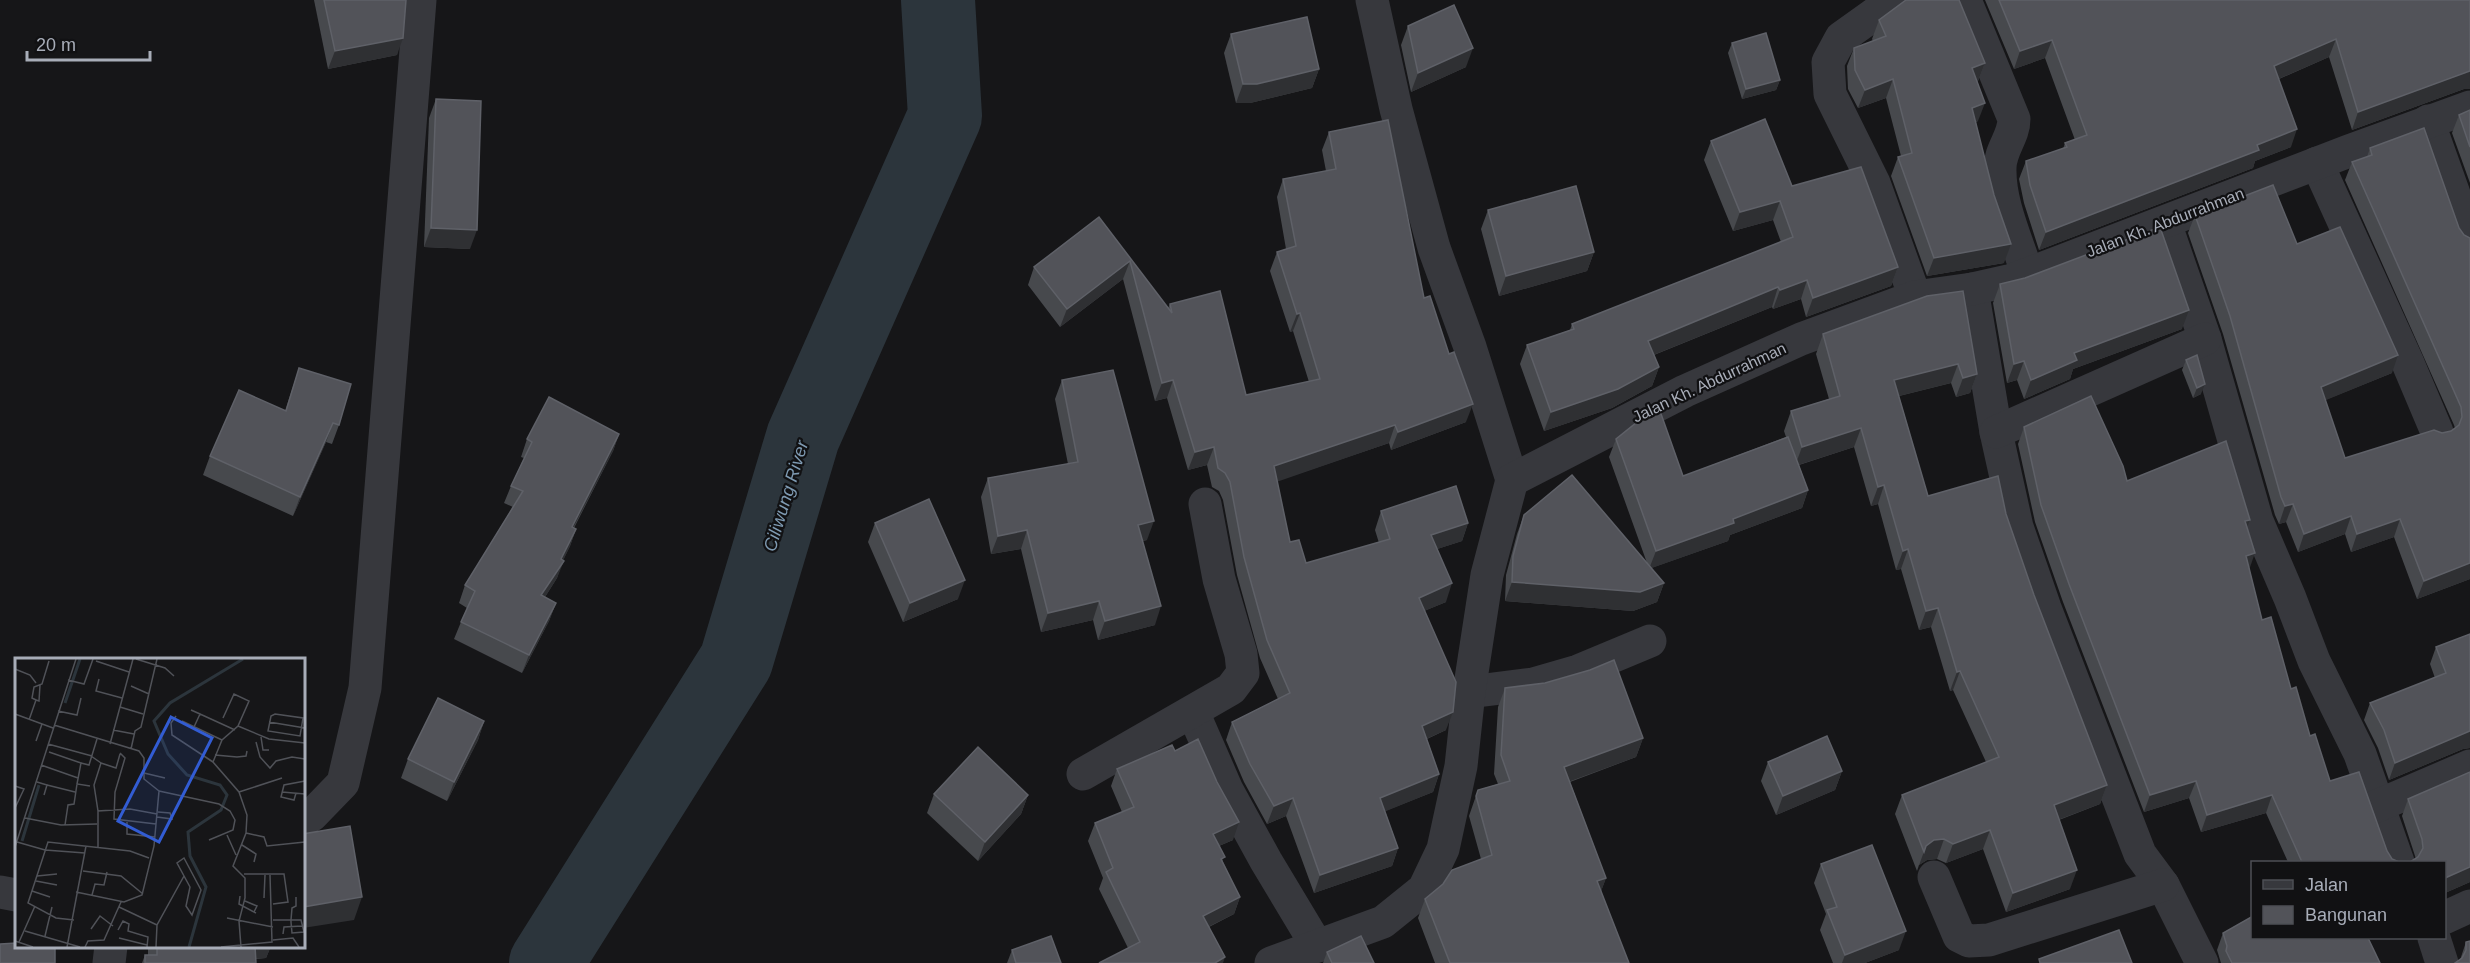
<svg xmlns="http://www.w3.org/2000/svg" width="2470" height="963" viewBox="0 0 2470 963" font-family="Helvetica,sans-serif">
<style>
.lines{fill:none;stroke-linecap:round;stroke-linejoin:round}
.river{stroke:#2c353c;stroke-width:74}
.minor{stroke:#37383d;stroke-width:33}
.wall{fill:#47494d}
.shaded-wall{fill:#2f3033}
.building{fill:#525359;stroke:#5f6168;stroke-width:1.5}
.labels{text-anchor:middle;stroke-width:4.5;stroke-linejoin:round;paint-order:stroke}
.street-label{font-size:16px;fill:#a8adb8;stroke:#111113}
.water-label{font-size:18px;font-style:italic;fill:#7f9bb3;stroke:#111113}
.inset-river{fill:none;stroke:#2c353c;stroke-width:3}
.inset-road{fill:none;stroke:#505258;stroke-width:1.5}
.view{fill:#325cd3;fill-opacity:0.15;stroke:#325cd3;stroke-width:3}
.inset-edge{fill:none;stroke:#a8adb8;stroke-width:3}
</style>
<rect width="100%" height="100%" fill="#161618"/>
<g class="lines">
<path class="river" d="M546,963L736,661L803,437L945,116L938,0"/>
<g class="minor">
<path d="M1372,0L1396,109L1434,248L1470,347L1512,480"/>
<path d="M1894,0L1841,38L1828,62L1830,94L1874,183L1915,297"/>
<path d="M1965,0L2014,119C2014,137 2000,149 2000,168C1999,203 2017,240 2027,273"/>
<path d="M2428,121L2470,239"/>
<path d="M2317,163L2407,361L2437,432"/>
<path d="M2165,223L2205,339L2257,521L2290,598L2314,661L2360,754L2398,862"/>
<path d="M1972,289L1996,432L2017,527L2045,608L2140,854L2163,885L2202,963"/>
<path d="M1996,432L2205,339"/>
<path d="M1469,692L1533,684L1578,671L1650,641"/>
<path d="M1193,712L1227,790L1266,861L1317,946"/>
<path d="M1083,774L1231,689L1243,673L1241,654L1219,579L1205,504"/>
<path d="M2377,806L2470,766"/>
<path d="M303,821L312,815L343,783L365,688L420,0"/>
<path d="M1934,877L1959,936L1969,941L1989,940L2163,885"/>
<path d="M0,892L16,895"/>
<path d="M2444,918L2470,906"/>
<path d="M2434,938L2442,963"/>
<path d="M109,963L111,946"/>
<path d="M1271,963L1383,922L1424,889L1443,849L1461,766L1469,692L1487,575L1512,480L1685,391L1801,339L1915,297L1972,289L2012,280L2349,151L2470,107"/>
</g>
</g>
<g class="wall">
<path d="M314,0H406L397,55L328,69Z"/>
<path d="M1985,0H2470L2464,89L2352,130L2329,57L2279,79L2291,147L2255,161L2253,168L2039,250L2024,203L2019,179L2026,161L2063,149L2065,143L2075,140L2045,58L2014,69Z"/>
<path d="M1879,20L1985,63L1978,81L1977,82L1978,121L1976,122L2004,263L1927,276L1891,176L1898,157L1901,156L1886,98L1858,108L1848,89L1847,66L1854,48L1873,41L1872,39Z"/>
<path d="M1408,26L1466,67L1411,92L1401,45Z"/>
<path d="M1231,34L1319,69L1312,88L1250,103H1236L1224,53Z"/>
<path d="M1732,43L1780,80L1776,90L1742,99L1728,53Z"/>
<path d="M436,99L470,249L424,247L429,118Z"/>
<path d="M2470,110V183L2452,133L2459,115Z"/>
<path d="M1329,132L1424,298L1466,422L1391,450L1389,443L1277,481L1290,542L1306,563L1379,543L1375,530L1381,511L1468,523L1462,541L1437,549L1446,602L1424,611L1446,730L1427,739L1439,774L1433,792L1385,811L1398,848L1392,866L1314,893L1286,816L1267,824L1244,782L1226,740L1232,722L1278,699L1260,658L1237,575L1223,500L1219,491L1212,487L1207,465L1188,470L1167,398L1155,401L1123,279L1060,327L1028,285L1034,267L1099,217L1168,308L1170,304L1246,395L1309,382L1293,331L1290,332L1270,271L1277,252L1286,249L1277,197L1283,179L1326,171L1322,150Z"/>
<path d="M1711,141L1792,186L1898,267L1891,286L1806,317L1801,299L1773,309L1772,307L1654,355L1659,367L1652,386L1612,408L1544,431L1520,364L1527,345L1570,330L1572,324L1781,242L1773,220L1733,231L1704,160Z"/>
<path d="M2370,148L2459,228L2464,235L2470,238V579L2417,599L2394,537L2351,552L2345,534L2298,552L2286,522L2279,524L2275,515L2223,334L2188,233L2195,215L2297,244L2392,373L2325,400L2345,458L2442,433L2451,431L2455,428L2454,425L2345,180L2352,162L2367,157Z"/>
<path d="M1488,210L1594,252L1587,271L1499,296L1481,229Z"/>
<path d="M2000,284L2182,329L2073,369L2070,379L2024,399L2017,380L2007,383L1993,303Z"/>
<path d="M1927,296L1977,374L1970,393L1956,397L1951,383L1899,396L1928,496L2006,514L2034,595L2107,785L2100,804L2059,820L2070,889L2006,912L1983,849L1946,863L1937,859L1927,860L1919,865L1917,871L1895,814L1902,795L1986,762L1953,690L1950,691L1931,627L1919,630L1901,569L1896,570L1878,504L1871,506L1854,447L1799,465L1808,490L1802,508L1730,535L1728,541L1651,568L1664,583L1657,602L1633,611L1505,601L1506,575L1517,534L1524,515L1647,563L1609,457L1616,439L1683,476L1786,437L1784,431L1791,411L1829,399L1816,354L1823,334Z"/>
<path d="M2186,360L2201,394L2193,398L2182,370Z"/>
<path d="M299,368L339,425L332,444L326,442L293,516L203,475L210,456L285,411Z"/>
<path d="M1062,380L1147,540L1143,541L1155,625L1098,640L1093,620L1041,632L1021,549L991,554L981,497L988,478L1068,464L1055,399Z"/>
<path d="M2024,427L2127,481L2247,528L2249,568L2262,620L2310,736L2330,781L2392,859L2399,862H2288L2266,813L2201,832L2189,798L2144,812L2063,602L2035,522L2018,444Z"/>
<path d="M619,434L613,451L574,528L576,529L570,546L563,560L557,578L545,597L556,603L549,621L522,673L454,639L461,622L467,608L459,603L465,585L513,507L504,503L511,486L524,458L521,457L527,439Z"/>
<path d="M875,523L958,599L903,622L868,542Z"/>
<path d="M2470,634V748L2463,749L2389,780L2378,748L2364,720L2370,703L2435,678L2430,664L2436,647Z"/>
<path d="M1505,688L1643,738L1636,757L1570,782L1606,878L1601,891L1629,963H1435L1418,918L1425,899L1481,859L1469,816L1478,790L1498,784L1494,774L1498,707Z"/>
<path d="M484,721L478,740L447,801L401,778L408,759Z"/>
<path d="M1768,762L1842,771L1835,790L1776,815L1761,781Z"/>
<path d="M1117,769L1233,840L1219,846L1223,862L1240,897L1234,914L1209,927L1128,948L1099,889L1103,878L1088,841L1095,823L1122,812L1111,786Z"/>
<path d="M934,794L1028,795L1021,814L978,861L927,813Z"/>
<path d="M2408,799L2470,882L2445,893V862L2416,859L2402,816Z"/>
<path d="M1821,864L1899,950L1865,963H1833L1820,930L1826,914L1814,883Z"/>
<path d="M2223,933L2253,938L2380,963H2221L2217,950Z"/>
<path d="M2466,942L2470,963L2460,960Z"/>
<path d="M148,946H271L266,958L256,959V963H142L145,955H148Z"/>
<path d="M1012,950L1061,963H1007Z"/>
<path d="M1327,952L1374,963H1323Z"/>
</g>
<g class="shaded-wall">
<path d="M403,38L397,55L328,69L335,51Z"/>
<path d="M2336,39L2329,57L2267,84L2274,66Z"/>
<path d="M2052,40L2045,58L2014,69L2020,51Z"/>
<path d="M1473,48L1466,67L1411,92L1418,73Z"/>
<path d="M1985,63L1978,81L1965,86L1972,68Z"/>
<path d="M1319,69L1312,88L1250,103H1236L1243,84Z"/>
<path d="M2470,71V89H2464L2352,130L2358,112Z"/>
<path d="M1893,79L1886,98L1858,108L1865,90Z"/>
<path d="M1780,80L1776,90L1742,99L1746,89Z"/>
<path d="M1985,103L1978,121L1965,126L1972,108Z"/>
<path d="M2297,129L2291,147L2255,161L2253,168L2039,250L2046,232L2257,145Z"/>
<path d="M1780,201L1773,220L1733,231L1740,212Z"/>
<path d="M431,228L477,230L470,249L424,247Z"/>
<path d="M2011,244L2004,263L1927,276L1934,258Z"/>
<path d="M1594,252L1587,271L1499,296L1506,276Z"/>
<path d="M1130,261L1123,279L1060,327L1067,309Z"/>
<path d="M1898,267L1891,286L1806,317L1813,298Z"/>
<path d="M1807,280L1801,299L1773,309L1780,290Z"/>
<path d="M1778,287L1772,307L1641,360L1648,341Z"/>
<path d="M2189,310L2182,329L2073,369L2070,379L2024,399L2031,380L2074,353Z"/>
<path d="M1300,313L1293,331L1290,332L1297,314Z"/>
<path d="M2398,355L2392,373L2314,405L2321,387Z"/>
<path d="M2024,361L2017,380L2007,383L2014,364Z"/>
<path d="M1958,364L1951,383L1887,399L1894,380Z"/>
<path d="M1659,367L1652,386L1612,408L1544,431L1551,412Z"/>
<path d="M1977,374L1970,393L1956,397L1963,378Z"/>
<path d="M1173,380L1167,398L1155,401L1162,383Z"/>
<path d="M2205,384L2201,394L2193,398L2197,388Z"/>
<path d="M1473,404L1466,422L1391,450L1398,432Z"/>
<path d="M333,423L326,442L293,516L300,497Z"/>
<path d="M1395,425L1389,443L1268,485L1274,466Z"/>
<path d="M1861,428L1854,447L1795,466L1802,447Z"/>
<path d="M619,434L613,451L565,544L572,527Z"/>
<path d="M1214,447L1207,465L1188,470L1195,452Z"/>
<path d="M1884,485L1878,504L1871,506L1878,487Z"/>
<path d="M1808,490L1802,508L1730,535L1728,541L1649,569L1656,551L1733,519Z"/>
<path d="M2293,504L2286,522L2279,524L2285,506Z"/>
<path d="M2351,516L2345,534L2298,552L2304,534Z"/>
<path d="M2400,519L2394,537L2351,552L2357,534Z"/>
<path d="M2250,520L2243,537L2245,521Z"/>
<path d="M1154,521L1147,540L1131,543L1138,525Z"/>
<path d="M1468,523L1462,541L1425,553L1431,535Z"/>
<path d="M576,529L570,546L560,567L564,561L557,578L535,613L541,595Z"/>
<path d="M1027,530L1021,549L991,554L998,536Z"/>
<path d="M1908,549L1901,569L1896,570L1903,551Z"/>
<path d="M2255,553L2249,570L2246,556Z"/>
<path d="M2470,563V579L2417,599L2424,581Z"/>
<path d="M965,580L958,599L903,622L910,603Z"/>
<path d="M1512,582L1664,583L1657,602L1633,611L1505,601Z"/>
<path d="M1452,583L1446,602L1412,616L1419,598Z"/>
<path d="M1099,601L1093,620L1041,632L1048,613Z"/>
<path d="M556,603L549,621L522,673L529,655Z"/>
<path d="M1161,606L1155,625L1098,640L1105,621Z"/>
<path d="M1938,608L1931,627L1919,630L1926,611Z"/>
<path d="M1960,671L1953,690L1950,691L1957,672Z"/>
<path d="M1453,712L1446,730L1415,744L1422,726Z"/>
<path d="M484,721L478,740L447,801L454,782Z"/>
<path d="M2470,731V748L2463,749L2389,780L2395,763Z"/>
<path d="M1643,738L1636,757L1557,786L1564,767Z"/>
<path d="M1842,771L1835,790L1776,815L1783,796Z"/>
<path d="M1439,774L1433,792L1374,816L1380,798Z"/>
<path d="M2196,781L2189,798L2144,812L2150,795Z"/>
<path d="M2107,785L2100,804L2047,824L2054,805Z"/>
<path d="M1028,795L1021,814L978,861L985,842Z"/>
<path d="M2272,795L2266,813L2201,832L2207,815Z"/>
<path d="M1293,798L1286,816L1267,824L1274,806Z"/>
<path d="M1239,822L1233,840L1207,851L1213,834Z"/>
<path d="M1990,830L1983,849L1946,863L1953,844Z"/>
<path d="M1944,839L1937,859L1927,860L1919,865L1917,871L1926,846L1934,840Z"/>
<path d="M1398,848L1392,866L1314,893L1320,875Z"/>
<path d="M2470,867V882L2445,893V878Z"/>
<path d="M2077,870L2070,889L2006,912L2013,893Z"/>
<path d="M1606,878L1599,897L1597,881Z"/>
<path d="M362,897L354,920L303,928V907Z"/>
<path d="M1240,897L1234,914L1196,933L1203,916Z"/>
<path d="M1906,931L1899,950L1865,963H1842L1845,955Z"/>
<path d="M251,946H271L266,958L247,959Z"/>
<path d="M1225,957L1223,963H1215Z"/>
</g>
<g class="building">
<path d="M324,0H406L403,38L335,51Z"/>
<path d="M1906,0H1959L1985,63L1972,68L1985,103L1972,108L1994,195L2011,244L1934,258L1898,157L1912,153L1893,79L1865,90L1855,70L1854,48L1886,36L1879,20Z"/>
<path d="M1999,0H2470V71L2358,112L2336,39L2274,66L2297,129L2257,145L2259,150L2046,232L2030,185L2026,161L2067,147L2065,143L2087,135L2052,40L2020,51Z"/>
<path d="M1454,5L1473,48L1418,73L1408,26Z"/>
<path d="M1307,17L1319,69L1257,84H1243L1231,34Z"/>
<path d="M1766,33L1780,80L1746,89L1732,43Z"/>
<path d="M436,99L481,101L477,230L431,228Z"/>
<path d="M2470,110V147L2459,115Z"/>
<path d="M1765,119L1792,186L1861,167L1898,267L1813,298L1807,280L1780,290L1778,287L1648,341L1659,367L1618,389L1551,412L1527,345L1574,329L1572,324L1793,237L1780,201L1740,212L1711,141Z"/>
<path d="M1388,120L1424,298L1430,296L1449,354L1454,352L1473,404L1398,432L1395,425L1274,466L1290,542L1299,540L1306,563L1390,539L1381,511L1456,486L1468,523L1431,535L1452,583L1419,598L1456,682L1453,712L1422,726L1439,774L1380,798L1398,848L1320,875L1293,798L1274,806L1250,764L1232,722L1290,693L1267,640L1244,557L1230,482L1225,473L1218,468L1214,447L1195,452L1173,380L1162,383L1130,261L1067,309L1034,267L1099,217L1172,313L1170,304L1220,291L1246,395L1320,379L1300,313L1297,314L1277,252L1296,246L1283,179L1336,169L1329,132Z"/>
<path d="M2424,128L2459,228L2464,235L2470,238V563L2424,581L2400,519L2357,534L2351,516L2304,534L2293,504L2285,506L2281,497L2230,316L2195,215L2273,185L2297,244L2340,227L2398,355L2321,387L2345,458L2434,430L2442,433L2451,431L2459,425L2462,417L2461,407L2352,162L2372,155L2370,148Z"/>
<path d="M1576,186L1594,252L1506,276L1488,210Z"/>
<path d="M2160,227L2189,310L2074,353L2077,360L2031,380L2024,361L2014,364L2000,284L2025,278Z"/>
<path d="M1963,291L1977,374L1963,378L1958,364L1894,380L1928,496L1998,476L2006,514L2034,595L2107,785L2054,805L2077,870L2013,893L1990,830L1953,844L1944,839L1934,840L1926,846L1924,852L1902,795L1999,757L1960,671L1957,672L1938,608L1926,611L1908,549L1903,551L1884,485L1878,487L1861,428L1802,447L1791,411L1840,396L1823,334L1927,296Z"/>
<path d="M2197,355L2205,384L2197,388L2186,360Z"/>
<path d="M299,368L351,384L339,425L333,423L300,497L210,456L239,390L286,411Z"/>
<path d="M1113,370L1154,521L1138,525L1161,606L1105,621L1099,601L1048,613L1027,530L998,536L988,478L1078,462L1062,380Z"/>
<path d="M2091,396L2123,466L2127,481L2226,441L2250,520L2245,521L2255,553L2246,556L2262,620L2271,617L2291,689L2296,687L2310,736L2315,734L2330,781L2359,772L2387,851L2392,859L2399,862H2302L2272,795L2207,815L2196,781L2150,795L2069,584L2041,505L2024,427Z"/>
<path d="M549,397L619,434L572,527L576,529L561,559L564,561L541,595L556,603L529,655L461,622L475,591L465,585L523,491L511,486L532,442L527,439Z"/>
<path d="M1660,411L1683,476L1788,437L1808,490L1733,519L1734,523L1656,551L1616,439L1636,423Z"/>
<path d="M1572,475L1664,583L1640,592L1512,582L1513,556L1524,515Z"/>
<path d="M929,499L965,580L910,603L875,523Z"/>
<path d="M2470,634V731L2395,763L2384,730L2370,703L2446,673L2436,647Z"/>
<path d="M1614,660L1643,738L1564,767L1606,878L1597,881L1629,963H1450L1425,899L1443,884L1452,870L1492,855L1476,796L1478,790L1510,781L1501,755L1505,688L1545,683L1590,670Z"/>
<path d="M438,698L484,721L454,782L408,759Z"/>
<path d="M1827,736L1842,771L1783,796L1768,762Z"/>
<path d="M1198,739L1217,782L1239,822L1213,834L1225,857L1221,859L1240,897L1203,916L1225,957L1215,963H1099L1140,942L1106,872L1113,868L1095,823L1134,807L1117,769L1172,745L1175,751Z"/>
<path d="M978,747L1028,795L985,842L934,794Z"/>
<path d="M2470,772V867L2445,878V862H2410L2418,857L2423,848L2422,839L2408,799Z"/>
<path d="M350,826L362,897L303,907V834Z"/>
<path d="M1872,845L1906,931L1845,955L1827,910L1837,907L1821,864Z"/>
<path d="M2253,916V938H2368L2380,963H2232L2226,951L2227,946L2223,933Z"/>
<path d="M2119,930L2132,963H2040L2039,959Z"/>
<path d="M1051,936L1061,963H1016L1012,950Z"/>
<path d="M1361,936L1374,963H1332L1327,952Z"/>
<path d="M2470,941V963H2455L2462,958L2466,950V942Z"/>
<path d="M16,943V946H55V963H0V944Z"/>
<path d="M157,946H255L256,963H145V955H157Z"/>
</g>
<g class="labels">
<g class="street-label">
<text transform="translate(2165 222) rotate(-21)" y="6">Jalan Kh. Abdurrahman</text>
<text transform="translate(1709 382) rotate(-25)" y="6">Jalan Kh. Abdurrahman</text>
</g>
<g class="water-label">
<text transform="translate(786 496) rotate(-73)" y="6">Ciliwung River</text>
</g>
</g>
<g transform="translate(15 658)">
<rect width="290" height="290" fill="#161618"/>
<path class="inset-river" d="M50,45L65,1M7,183L24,127M174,289L191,229L175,198L173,174L206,152L212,137L205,127L172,117L153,96L139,63L155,45L228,1"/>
<path class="inset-road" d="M121,1L150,10L159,18M81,3L114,14M0,11L15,17L21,25M84,21L81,33L107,40M53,22L69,26L78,1M116,28L134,36M21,42L24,43L25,27M105,49L128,56M176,52L185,56L179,69M43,53L62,57L66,40M0,56L38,70M185,56L220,72M260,56L288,60L285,78L253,73L256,58ZM161,58L156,65L157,77L198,104M208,60L219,36L234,43L223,68L207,82L198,104L224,134L232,157L231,175L218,208L230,220V240L224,263L226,289M14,62L21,42L17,40L19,29L27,26L34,3M167,63L207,82M254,64L290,70M39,67L124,93L129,100V121L144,133L139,188L127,237L109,244L61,234M223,68L254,81L290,85M98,72L119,76M246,79L248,92H254M21,83L27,66M241,84L245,99L255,110L261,103L277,99L290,101M33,86L77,98M95,86L118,1M116,91L120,73L126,69L142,1M34,94L66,105L62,126L75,128M105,95L110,100L100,134L99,161L141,166M200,97L222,99L231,98L232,93M76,98L86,105L79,127L83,153M66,105L74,107L82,81M86,105L101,110L105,96M26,107L63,120M129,115L150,120M22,124L32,127L29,137M32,127L60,134M0,128L9,131L0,150M144,133L204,146L215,153L220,162L218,172L194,182M224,134L267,120M267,134L290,136M281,135L279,142L266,139L269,127L290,123M142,159L157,161L155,155L143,154M10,160L46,167L82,166M112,162V176L140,179M50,167L53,147L59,146L62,126M231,175L249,179L252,188L290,184M212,177L221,197M2,184L30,192L70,195M227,187L241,196L239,204M0,189L61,1M83,189V153L115,151L142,156M169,200L186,232L177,257L171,248L175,229L162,205ZM68,213L106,218L128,236M229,216H269L273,244L258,246M22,218L42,216M21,223L42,227M17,233L35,239M77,237L80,226L89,227L92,214M225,238L224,246L241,255M249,240L250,217M230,243L242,248L239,254M104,249L142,267M212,260L258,269M59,262L41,260L13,245L33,184L115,193L134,200M258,262H286L289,274L277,275L276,264V262L277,250L281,248V239M76,271L85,258L98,268M103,272L108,263L114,266L113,273L133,279L132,289M10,273L65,289M268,276L269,269L287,268M30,278L37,249M104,280L132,287M258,282L278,280L284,289M0,283L18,289M4,284L20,248M52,289L71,188M70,289L73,283L89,282L106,244M141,289L142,267L169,218M206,289L257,284L255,217"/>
<path class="view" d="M156,59L197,80L144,184L103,163Z"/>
<rect width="290" height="290" class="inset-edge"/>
</g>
<rect x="2251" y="861" width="195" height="78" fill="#111113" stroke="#4d4f55" stroke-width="1.5"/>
<rect x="2263" y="880" width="30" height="9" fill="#37383d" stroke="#4d4f55" stroke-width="1.5"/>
<text x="2305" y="891" font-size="18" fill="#a8adb8">Jalan</text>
<rect x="2263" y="906" width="30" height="18" fill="#525359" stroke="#4d4f55" stroke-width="1.5"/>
<text x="2305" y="921" font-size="18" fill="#a8adb8">Bangunan</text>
<path d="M27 51v9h123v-9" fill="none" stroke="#a8adb8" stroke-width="3"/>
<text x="36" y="51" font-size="18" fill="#a8adb8" stroke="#111113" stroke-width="4.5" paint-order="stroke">20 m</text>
</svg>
